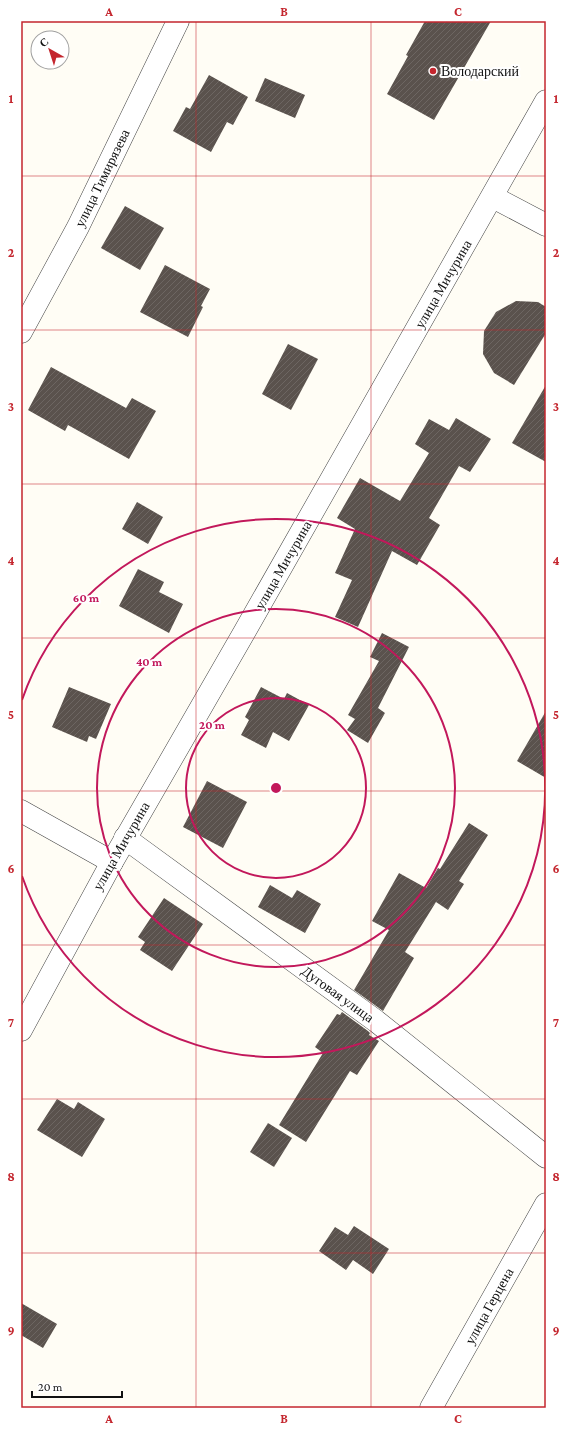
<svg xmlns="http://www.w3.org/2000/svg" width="567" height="1429" viewBox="0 0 567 1429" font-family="'Crimson Pro',serif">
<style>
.building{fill:url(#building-hatch)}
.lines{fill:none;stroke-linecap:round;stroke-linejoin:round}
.minor-casing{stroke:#444;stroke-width:23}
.minor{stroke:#fff;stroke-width:22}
.grid{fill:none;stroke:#c4262e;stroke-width:1;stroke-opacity:0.55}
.ring{fill:none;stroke:#c2185b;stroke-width:2}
.poi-dot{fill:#c4262e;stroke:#fff;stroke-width:1.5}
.labels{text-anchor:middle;stroke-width:4;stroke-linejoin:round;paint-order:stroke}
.poi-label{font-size:14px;fill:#111;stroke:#fff;text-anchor:start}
.street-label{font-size:14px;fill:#111;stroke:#fff}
.centre{fill:#c2185b;stroke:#fff;stroke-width:2}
.ring-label{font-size:12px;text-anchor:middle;font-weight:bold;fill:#c2185b;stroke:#fff;stroke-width:4;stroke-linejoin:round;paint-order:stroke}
.neatline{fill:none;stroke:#c4262e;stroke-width:1.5}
.grid-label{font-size:13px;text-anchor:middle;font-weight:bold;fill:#c4262e}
</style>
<defs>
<pattern id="building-hatch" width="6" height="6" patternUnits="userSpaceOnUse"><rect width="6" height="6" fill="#5a524d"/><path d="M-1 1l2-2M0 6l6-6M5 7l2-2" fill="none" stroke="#6d6662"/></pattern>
</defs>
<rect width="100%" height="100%" fill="#fffdf5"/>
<g class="building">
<path d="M425,21H491L434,120L387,94L408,56L406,55Z"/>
<path d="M209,75L248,97L233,125L227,122L211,152L173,131L186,107L190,109Z"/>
<path d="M265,78L305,95L295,118L255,101Z"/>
<path d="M125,206L164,228L140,270L101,248Z"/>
<path d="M165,265L210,289L201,306L203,307L188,337L140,312Z"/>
<path d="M516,301L538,302L546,307V333L514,385L494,373L483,354L484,331L496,312Z"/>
<path d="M288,344L318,359L291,410L262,394Z"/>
<path d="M51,367L126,408L132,398L156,411L129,459L68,425L65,431L28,410Z"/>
<path d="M546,385V462L512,443Z"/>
<path d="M456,418L491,439L470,472L459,466L429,518L440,525L417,565L392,551L358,627L335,617L352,580L335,573L355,529L337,518L360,478L400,501L429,453L415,444L429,419L449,430Z"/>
<path d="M137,502L163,517L148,544L122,529Z"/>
<path d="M138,569L164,582L159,592L183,604L169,633L119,606Z"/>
<path d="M382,633L409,647L378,708L385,713L368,743L347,730L355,719L348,715L379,661L370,657Z"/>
<path d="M69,687L111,704L96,739L89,736L87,742L52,727Z"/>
<path d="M261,687L284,699L287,693L309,705L289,741L273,732L266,748L241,735L249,720L245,717Z"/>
<path d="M546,711V778L517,761Z"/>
<path d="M207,781L247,802L223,848L183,827Z"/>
<path d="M469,823L488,835L459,881L464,884L448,910L436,902L405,952L414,958L383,1011L354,990L389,930L372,921L399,873L426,888L438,868L440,869Z"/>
<path d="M270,885L292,898L297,890L321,904L305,933L258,907Z"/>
<path d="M164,898L203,924L172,971L140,950L145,942L138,937Z"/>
<path d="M342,1012L368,1031L370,1033L369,1035L379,1041L357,1075L350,1071L306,1142L279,1125L323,1053L315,1047L337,1014L340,1015Z"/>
<path d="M57,1099L74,1109L78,1102L105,1119L82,1157L37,1130Z"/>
<path d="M268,1123L292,1138L274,1167L250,1152Z"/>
<path d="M354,1226L389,1249L373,1274L353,1260L346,1270L319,1251L335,1227L348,1235Z"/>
<path d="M21,1303L57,1324L43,1348L21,1335Z"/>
</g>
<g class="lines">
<defs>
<g id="minor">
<path d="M493,197L546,225"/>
<path d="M21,332L78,227L178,21"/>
<path d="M21,811L112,862"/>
<path d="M125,838L376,1021L546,1157"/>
<path d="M21,1030L112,862L245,631L546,101"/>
<path d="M431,1408L546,1204"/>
</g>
</defs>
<use href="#minor" class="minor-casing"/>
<use href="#minor" class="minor"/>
</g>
<path class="grid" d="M196,21V1408M371,21V1408M21,176H546M21,330H546M21,484H546M21,638H546M21,791H546M21,945H546M21,1099H546M21,1253H546"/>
<g class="ring">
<circle cx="276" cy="788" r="90"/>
<circle cx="276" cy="788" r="179"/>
<path d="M22 700A269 269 0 1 1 22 876"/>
</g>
<circle class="poi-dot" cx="433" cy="71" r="4"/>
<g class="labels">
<g class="poi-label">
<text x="441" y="76">Володарский</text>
</g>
<g class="street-label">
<text transform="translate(102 178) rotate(-64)" y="5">улица Тимирязева</text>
<text transform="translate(443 284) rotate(-60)" y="5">улица Мичурина</text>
<text transform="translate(283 565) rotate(-60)" y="5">улица Мичурина</text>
<text transform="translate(121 846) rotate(-60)" y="5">улица Мичурина</text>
<text transform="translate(338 994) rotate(36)" y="5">Дуговая улица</text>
<text transform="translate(489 1306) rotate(-61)" y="5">улица Герцена</text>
</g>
</g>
<circle cx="276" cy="788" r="6" class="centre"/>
<g class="ring-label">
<text x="86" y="602">60 m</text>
<text x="149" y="666">40 m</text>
<text x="212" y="729">20 m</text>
</g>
<rect width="567" height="1429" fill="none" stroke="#ffffff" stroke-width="44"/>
<g transform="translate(50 50) rotate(321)"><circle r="19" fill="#ffffff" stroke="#a0a0a0"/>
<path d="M0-3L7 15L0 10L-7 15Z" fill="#c4262e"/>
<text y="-6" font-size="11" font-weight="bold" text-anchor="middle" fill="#111111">С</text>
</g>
<path d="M32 1391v6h90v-6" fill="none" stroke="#111111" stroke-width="2"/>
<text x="38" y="1391" font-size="12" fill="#111111" stroke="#ffffff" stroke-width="3" paint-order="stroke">20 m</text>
<rect x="22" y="22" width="523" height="1385" class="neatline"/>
<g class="grid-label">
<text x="109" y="16">A</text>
<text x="284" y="16">B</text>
<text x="458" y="16">C</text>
<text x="11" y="103">1</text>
<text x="556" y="103">1</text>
<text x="11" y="257">2</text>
<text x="556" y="257">2</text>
<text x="11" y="411">3</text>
<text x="556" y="411">3</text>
<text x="11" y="565">4</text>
<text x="556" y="565">4</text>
<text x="11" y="719">5</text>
<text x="556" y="719">5</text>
<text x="11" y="873">6</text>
<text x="556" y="873">6</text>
<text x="11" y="1027">7</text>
<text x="556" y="1027">7</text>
<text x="11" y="1181">8</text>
<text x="556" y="1181">8</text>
<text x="11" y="1335">9</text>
<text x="556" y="1335">9</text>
<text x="109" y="1423">A</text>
<text x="284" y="1423">B</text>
<text x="458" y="1423">C</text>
</g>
</svg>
